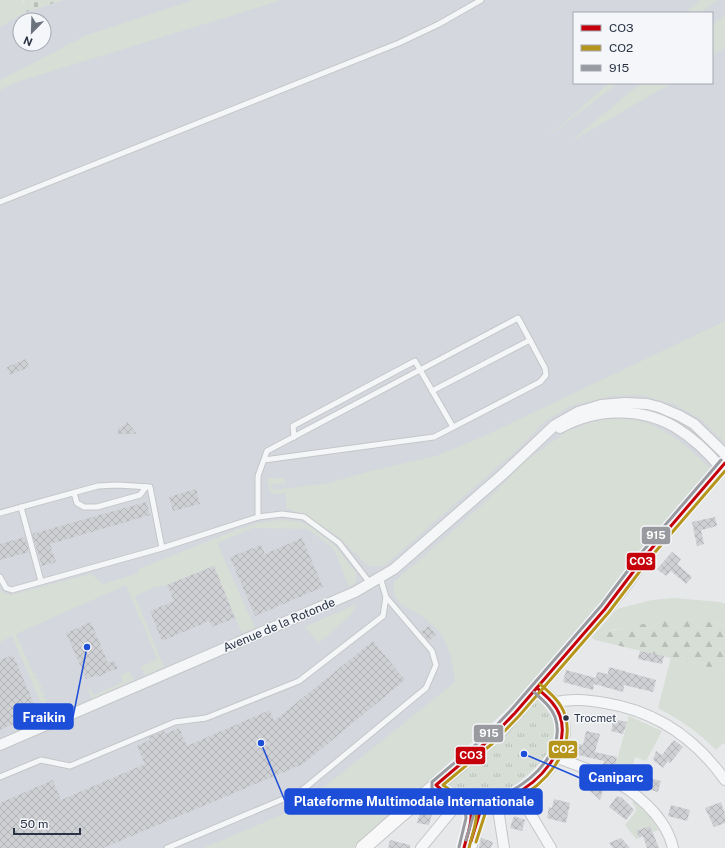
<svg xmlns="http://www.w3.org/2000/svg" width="725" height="848" viewBox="0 0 725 848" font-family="'Public Sans',sans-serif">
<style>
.built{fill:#d4d7dd;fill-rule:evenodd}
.green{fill:#d6ded6}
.forest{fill:url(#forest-firs)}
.cemetery{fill:url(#cemetery-stones)}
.park{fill:url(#park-tufts)}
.building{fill:url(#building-cross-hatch)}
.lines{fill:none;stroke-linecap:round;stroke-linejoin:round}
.lane-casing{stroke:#c4c6c8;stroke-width:7}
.street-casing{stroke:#c4c6c8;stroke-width:12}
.secondary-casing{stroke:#c4c6c8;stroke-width:16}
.lane{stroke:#f5f6f7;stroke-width:5}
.street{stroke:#f5f6f7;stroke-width:10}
.secondary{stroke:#f8f8f8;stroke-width:14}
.bus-1-casing{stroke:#f4f6f9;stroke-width:6}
.bus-2-casing{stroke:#f4f6f9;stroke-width:6}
.bus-3-casing{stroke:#f4f6f9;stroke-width:6}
.bus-1{stroke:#c5000a;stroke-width:3}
.bus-2{stroke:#b5951b;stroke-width:3}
.bus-3{stroke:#989a9f;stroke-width:3}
.bus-dot{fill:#2b3445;stroke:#f4f6f9;stroke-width:1.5}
.labels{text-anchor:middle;stroke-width:3;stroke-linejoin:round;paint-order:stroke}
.bus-label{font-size:11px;fill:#2b3445;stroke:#f4f6f9;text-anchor:start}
.street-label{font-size:12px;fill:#2b3445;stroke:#f4f6f9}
.leader{fill:none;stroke:#1d4ed8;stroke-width:1.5}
.callout-dot{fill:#1d4ed8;stroke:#f4f6f9;stroke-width:1.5}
.callout{fill:#1d4ed8;stroke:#1d4ed8;stroke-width:1.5}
.callout-label{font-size:13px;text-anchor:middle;font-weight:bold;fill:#fff}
.line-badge{stroke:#f4f6f9;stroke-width:1.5}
.badge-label{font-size:11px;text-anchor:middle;font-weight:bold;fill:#fff}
</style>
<defs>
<pattern id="forest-firs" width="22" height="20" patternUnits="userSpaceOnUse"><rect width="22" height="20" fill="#d6ded6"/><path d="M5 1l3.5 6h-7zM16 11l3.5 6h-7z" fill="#b8bfb9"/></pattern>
<pattern id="cemetery-stones" width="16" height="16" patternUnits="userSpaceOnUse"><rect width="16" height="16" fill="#d6ded6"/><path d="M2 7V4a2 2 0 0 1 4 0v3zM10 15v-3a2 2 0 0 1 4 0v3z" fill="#b8bfb9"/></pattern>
<pattern id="park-tufts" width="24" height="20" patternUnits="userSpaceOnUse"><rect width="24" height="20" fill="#d6ded6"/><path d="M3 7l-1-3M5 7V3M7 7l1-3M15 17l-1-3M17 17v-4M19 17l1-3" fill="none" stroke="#b8bfb9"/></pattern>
<pattern id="building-cross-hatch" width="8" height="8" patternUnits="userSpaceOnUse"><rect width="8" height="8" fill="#ced0d3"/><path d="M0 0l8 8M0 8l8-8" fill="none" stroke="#b1b3b6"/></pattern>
</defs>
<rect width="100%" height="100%" fill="#e6e8ea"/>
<path class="built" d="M0,0H22L26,12L63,0H725V458L516,700L462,751L353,848H0ZM574,13H712V83H574ZM20,20H44V44H20Z"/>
<g class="green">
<path d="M0,0H22L26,12L0,27Z"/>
<path d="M194,0H282L17,82L0,90V80L87,35Z"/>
<path d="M700,0H718L700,13H685Z"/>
<path d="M725,15V47L712,56V25Z"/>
<path d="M609,83H618L544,140Z"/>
<path d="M641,83H672L570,142Z"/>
<path d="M725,321V442L719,437L702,420L676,405L642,395L611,396L570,406L544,422L518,449L384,566H368L339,537L305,515L286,508V493L271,494L267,478H284L286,483L271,485L273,490L329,483L370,471L436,456L482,437Z"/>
<path d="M603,419C613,419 624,418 634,420C667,426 690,449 713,471L516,700L462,751L353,848H203L298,808L455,682C453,668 450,649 443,637C437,628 428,621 420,615C405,606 391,603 394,582L481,506L526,461L567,431Z"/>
<path d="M278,520L295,521L310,526L336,547L356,573V583L349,586L334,549L308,529L253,528L217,543L255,628L242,633L213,566L167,585L153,588L135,596L164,667L145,675L141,667L157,659L126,585L16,634L33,673L37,674L35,678L39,680L38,684L42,686L40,690L45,693L43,697L47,699L45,704L57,710L76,702L77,704L47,717L12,636L0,642V589L4,593L10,595L91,574L103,584L139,573L138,569L239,529L259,523Z"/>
<path d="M674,598L720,602L725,604V625L697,619L616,629L592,637L617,609L652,600Z"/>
<path d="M354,605L356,606L350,616L319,643L305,627Z"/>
<path d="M671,658L725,671V745L723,743L716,750C699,732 679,719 658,708Z"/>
<path d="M129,672L134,680L92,699L88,690L90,689L94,695L123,682L121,675Z"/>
<path d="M629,716L662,731L646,761L635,757L630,777L615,768Z"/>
<path d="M634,801L650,817L659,830L653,832L650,826L636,831L639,838L636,839L625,825L637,810L635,808L636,807L632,803Z"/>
</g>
<path class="forest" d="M697,619L725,625V671L595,640L592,637C627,625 660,620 697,619Z"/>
<path class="cemetery" d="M23,0H63L26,12Z"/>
<path class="park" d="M536,697C546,702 547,704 551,714C556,725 556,737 551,747C542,765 514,789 496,795C484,799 471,799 459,795C453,793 451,792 447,787L448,784Z"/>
<g class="building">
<path d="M26,359L29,367L10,375L7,367Z"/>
<path d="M127,422L137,434H118V427H122Z"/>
<path d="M196,489L200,504L173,511L169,497Z"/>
<path d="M146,502L150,515L50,544L56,562L42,566L32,534Z"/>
<path d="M715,517L717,526L701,530L704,544L697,546L692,522Z"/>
<path d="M25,537L29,552L0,560V544Z"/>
<path d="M302,538L323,587L255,616L230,557L261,545L265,554Z"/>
<path d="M672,552L681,559L677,564L692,577L686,584L671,571L666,576L657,569Z"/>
<path d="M214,566L235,618L212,627L209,621L162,641L150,611L174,601L167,585Z"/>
<path d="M91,622L108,663L114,661L118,668L97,677L96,675L86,679L66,633Z"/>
<path d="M429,626L436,635L429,641L421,632Z"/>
<path d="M373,641L405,680L303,764L103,848H0V803L53,780L61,800L145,764L137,746L150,740L149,737L164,731L165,734L179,728L187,746L270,710L274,721Z"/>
<path d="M640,651L664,656L662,664L638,659Z"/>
<path d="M13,655L38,713L0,730V660Z"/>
<path d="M609,667L656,680L653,692L624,685L623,692L594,684L593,690L563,682L566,670L596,678L597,672L608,674Z"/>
<path d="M618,720L627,722L623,734L611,731L613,722L617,723Z"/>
<path d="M586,731L600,734L595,752L617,757L615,767L603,765L604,761L574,754L575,750L571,749L573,742L583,745Z"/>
<path d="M674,740L683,747L670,763L668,761L663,768L653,760L656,751L662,755Z"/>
<path d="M637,774L661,781L658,792L639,787L640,782L635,781Z"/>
<path d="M590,784L604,787L600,800L589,790Z"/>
<path d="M617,796L620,798L621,797L634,810L626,820L609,807Z"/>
<path d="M554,799L570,803L566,823L547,818L549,807L552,808Z"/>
<path d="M721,802L725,814V823L714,827L705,808Z"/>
<path d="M671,805L690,810L687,821L668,816Z"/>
<path d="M420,812L432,814L429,825L417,823Z"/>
<path d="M514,816L525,820L522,831L510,828Z"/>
<path d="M650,826L659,848H647L643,836L639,838L636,831Z"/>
<path d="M481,838L493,842L491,848H479Z"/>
<path d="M621,838L624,841L630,848H613L609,843Z"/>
<path d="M390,840L410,845V848H388Z"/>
</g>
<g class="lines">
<defs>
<g id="lane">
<path d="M0,202L399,43L439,24L481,0"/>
<path d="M432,391L530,340"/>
<path d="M294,437L293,426L415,361L453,427"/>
<path d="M74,493L77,503L84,507H97L140,495L146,487"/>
<path d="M21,507L41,581"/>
<path d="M0,513L98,486L117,485L150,487L162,548"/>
<path d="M258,517V476L267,451L518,318L545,368L546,375L540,382L434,437L264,460"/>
<path d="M0,577L6,588L12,590L162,548L258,517L282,514L304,517L339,543L370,583"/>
<path d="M0,777L41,760L70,766L175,722L206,718L299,681L383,616L386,597"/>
<path d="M167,848L300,792L426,688L436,665L432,651L386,597L380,577"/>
</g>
<g id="street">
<path d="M560,428C595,408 641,407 675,427C693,438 708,452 721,468"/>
<path d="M553,703C571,698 587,700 605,703C656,711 695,738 725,780"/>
<path d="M0,745L355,592L394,569L502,475L555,425L578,412L601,405L625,403L647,404L659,407L680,416L694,424L725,454"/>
<path d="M555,757C571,763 588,769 604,776C633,789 666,816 673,848"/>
<path d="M518,793L551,848"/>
<path d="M497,802L504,848"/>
<path d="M421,848L459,802"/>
</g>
<g id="secondary">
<path d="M436,785C442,791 447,797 455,801C505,822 592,753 553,703C548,697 542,693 537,688"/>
<path d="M363,848L396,819L473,754L503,727L605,609L624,585L646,555L725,463"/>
<path d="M469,848L480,812L485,804"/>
</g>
</defs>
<use href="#lane" class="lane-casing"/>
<use href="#street" class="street-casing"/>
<use href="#secondary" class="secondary-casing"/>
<use href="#lane" class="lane"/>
<use href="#street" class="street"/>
<use href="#secondary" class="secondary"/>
<defs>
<g id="bus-1">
<path d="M471,841L480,812L485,804C494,802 503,800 511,796C539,783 571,749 560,716C556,704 546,696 537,688"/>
<path d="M464,848C467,835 475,817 469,804L451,798L436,785L490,739L515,713L605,609L646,555L725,463"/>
</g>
<g id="bus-2">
<path d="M476,842L485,814L488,808C497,807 506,805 514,800C544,786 576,751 565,715C561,702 550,693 540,684"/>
<path d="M469,848C472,834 482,813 472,800L457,795L443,785L493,743L519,716L609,612L650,558L725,471"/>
</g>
<g id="bus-3">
<path d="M466,840L475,810L481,801C490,796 501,796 511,791C535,778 566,748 555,717C551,706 542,700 534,692"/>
<path d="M459,847L466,818L465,808C452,805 442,798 432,788V782L487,735L511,710L601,606L642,552L721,460"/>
</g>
</defs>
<use href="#bus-1" class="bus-1-casing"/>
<use href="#bus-2" class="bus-2-casing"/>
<use href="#bus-3" class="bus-3-casing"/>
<use href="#bus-1" class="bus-1"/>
<use href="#bus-2" class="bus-2"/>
<use href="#bus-3" class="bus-3"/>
</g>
<circle class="bus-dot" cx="566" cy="718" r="3.5"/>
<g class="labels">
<g class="bus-label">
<text x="574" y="722">Trocmet</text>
</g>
<g class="street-label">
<text transform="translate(279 625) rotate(-23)" y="4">Avenue de la Rotonde</text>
</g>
</g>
<path class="leader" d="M87 647L73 717M524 754L580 778M261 743L285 801"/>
<g class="callout-dot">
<circle cx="87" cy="647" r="4"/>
<circle cx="524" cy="754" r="4"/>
<circle cx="261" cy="743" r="4"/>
</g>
<g class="callout">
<rect x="14" y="704" width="59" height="25" rx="4"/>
<rect x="580" y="765" width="72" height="25" rx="4"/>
<rect x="285" y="789" width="257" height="25" rx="4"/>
</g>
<g class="callout-label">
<text x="44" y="722">Fraikin</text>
<text x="616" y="782">Caniparc</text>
<text x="414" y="806">Plateforme Multimodale Internationale</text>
</g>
<g class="line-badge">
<rect x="641" y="526" width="30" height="19" rx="4" fill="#989a9f"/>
<rect x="626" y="552" width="30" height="19" rx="4" fill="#c5000a"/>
<rect x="473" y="724" width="31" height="19" rx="4" fill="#989a9f"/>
<rect x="548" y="740" width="30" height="19" rx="4" fill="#b5951b"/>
<rect x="455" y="746" width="31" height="19" rx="4" fill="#c5000a"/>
</g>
<g class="badge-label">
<text x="656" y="539">915</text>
<text x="641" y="565">CO3</text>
<text x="489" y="737">915</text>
<text x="563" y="753">CO2</text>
<text x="471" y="759">CO3</text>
</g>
<rect x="573" y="12" width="140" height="72" fill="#f4f6f9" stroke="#a4a8b1"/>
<rect x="581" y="25" width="20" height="6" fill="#c5000a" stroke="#a4a8b1"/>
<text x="609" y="32" font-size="12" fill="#2b3445">CO3</text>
<rect x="581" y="45" width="20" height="6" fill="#b5951b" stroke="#a4a8b1"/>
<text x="609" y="52" font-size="12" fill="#2b3445">CO2</text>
<rect x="581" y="65" width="20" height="6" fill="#989a9f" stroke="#a4a8b1"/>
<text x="609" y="72" font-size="12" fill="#2b3445">915</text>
<g transform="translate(32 32) rotate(203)"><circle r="19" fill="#f4f6f9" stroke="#a4a8b1"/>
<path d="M0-3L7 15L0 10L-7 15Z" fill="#6c737f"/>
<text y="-6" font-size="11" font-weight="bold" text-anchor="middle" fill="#2b3445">N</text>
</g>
<path d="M14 828v6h66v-6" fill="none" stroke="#2b3445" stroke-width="2"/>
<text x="20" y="828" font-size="12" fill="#2b3445" stroke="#f4f6f9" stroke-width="3" paint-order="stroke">50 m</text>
</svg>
